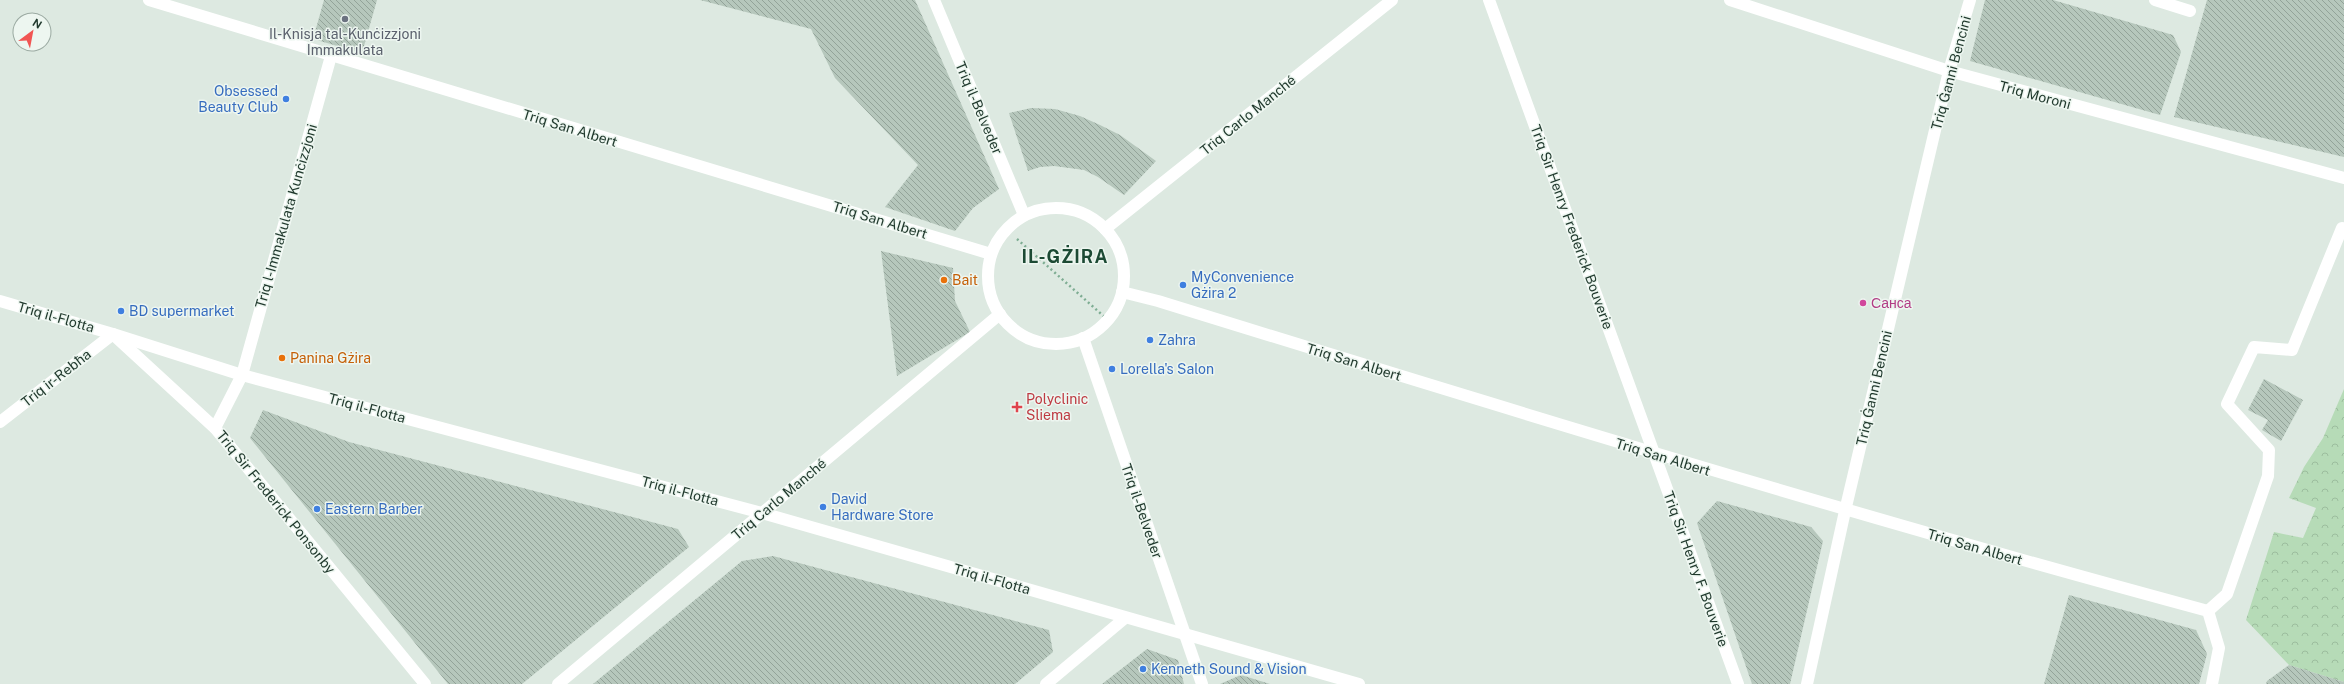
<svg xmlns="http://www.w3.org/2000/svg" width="2344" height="684" viewBox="0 0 2344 684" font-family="'Public Sans',sans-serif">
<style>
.park{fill:url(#park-crowns)}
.building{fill:url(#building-back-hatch)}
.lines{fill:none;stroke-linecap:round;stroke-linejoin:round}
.path{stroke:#7ead93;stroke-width:2.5;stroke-dasharray:2 3;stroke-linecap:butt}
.minor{stroke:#fff;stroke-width:12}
.worship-dot{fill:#6b7280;stroke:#edf6f0;stroke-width:1.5}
.shop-dot{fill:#3f7fe0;stroke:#edf6f0;stroke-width:1.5}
.food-dot{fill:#e8710a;stroke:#edf6f0;stroke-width:1.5}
.hotel-dot{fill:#d1479c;stroke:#edf6f0;stroke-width:1.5}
.health-dot{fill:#e0444e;stroke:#edf6f0;stroke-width:1.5}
.labels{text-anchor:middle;stroke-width:3;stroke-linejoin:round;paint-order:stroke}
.worship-label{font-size:14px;fill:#5b616d;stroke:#edf6f0}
.street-label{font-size:14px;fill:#1f382c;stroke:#edf6f0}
.shop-label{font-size:14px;fill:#366cbe;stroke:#edf6f0;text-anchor:start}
.food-label{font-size:14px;fill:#c56008;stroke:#edf6f0;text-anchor:start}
.hotel-label{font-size:14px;fill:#b23c85;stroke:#edf6f0;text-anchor:start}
.health-label{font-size:14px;fill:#be3a42;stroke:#edf6f0;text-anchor:start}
.district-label{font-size:18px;font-weight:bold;letter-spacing:1px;fill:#1c4a34;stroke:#edf6f0}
</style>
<defs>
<pattern id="park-crowns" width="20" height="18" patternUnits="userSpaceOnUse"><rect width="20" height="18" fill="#b6dbb7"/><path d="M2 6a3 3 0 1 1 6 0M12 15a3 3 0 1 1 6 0" fill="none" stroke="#9cbd9e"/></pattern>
<pattern id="building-back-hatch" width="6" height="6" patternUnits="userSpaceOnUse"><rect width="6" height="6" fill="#b6c7bc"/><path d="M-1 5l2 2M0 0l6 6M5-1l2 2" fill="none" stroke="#93a399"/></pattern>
</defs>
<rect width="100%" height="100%" fill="#dde9e1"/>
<path class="park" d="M2344,389V682L2289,665L2246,620L2274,532L2303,538L2316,508L2289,498L2304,467L2323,438Z"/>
<g class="building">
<path d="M324,0H377L362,53L313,39Z"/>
<path d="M700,0H915L999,189L973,208L955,231L885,207L918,165L835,78L811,29Z"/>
<path d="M1985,0H2053L2173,35L2181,52L2160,115L1970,61Z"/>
<path d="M2207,0H2344V157L2174,117Z"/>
<path d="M1031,108L1055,109L1080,116L1100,125L1120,135L1156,161L1124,195L1098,177L1084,170L1054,166L1040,167L1028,171L1009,113Z"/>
<path d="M881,251L953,268L955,301L970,332L897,376Z"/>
<path d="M2264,379L2303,400L2281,441L2262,430L2268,420L2248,410Z"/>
<path d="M263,410L349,442L678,529L689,547L522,684H448L250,438Z"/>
<path d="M1717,501L1811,527L1823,541L1790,684H1752L1697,523Z"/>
<path d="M773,556L1049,630L1053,652L1015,684H593L742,561Z"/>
<path d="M2069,595L2196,630L2207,654L2199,684H2044Z"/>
<path d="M1147,649L1178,660L1184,684H1102Z"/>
<path d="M2289,665L2344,682V684H2266L2267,681Z"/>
<path d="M1241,675L1270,684H1220Z"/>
</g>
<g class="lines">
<path class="path" d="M1017,239L1108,320"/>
<g class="minor">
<path d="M149,0L991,254"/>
<path d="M934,0L1024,215"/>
<path d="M1489,0L1738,684"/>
<path d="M1730,0L1949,71L2344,178"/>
<path d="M2155,0L2190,11"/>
<circle cx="1056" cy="276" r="68"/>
<path d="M1105,229L1392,0"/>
<path d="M1122,292L1158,301C1507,409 1855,516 2208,611"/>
<path d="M0,301L113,334L242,375L762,513L1359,684"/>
<path d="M116,337L215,428L425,684"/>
<path d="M1083,338L1202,684"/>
<path d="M0,422L113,334"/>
<path d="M215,428L242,375L331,56"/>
<path d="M2208,611L2227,594L2268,476L2269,450L2227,404L2254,347L2292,350L2342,228"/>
<path d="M2208,611L2219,648L2212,684"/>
<path d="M558,684L1000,314"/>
<path d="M1046,684L1125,618"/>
<path d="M1807,684L1845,511L1949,71L1970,0"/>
</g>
</g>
<circle class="worship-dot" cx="345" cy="19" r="4"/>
<g class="shop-dot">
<circle cx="286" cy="99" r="4"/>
<circle cx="1183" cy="285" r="4"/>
<circle cx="121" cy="311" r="4"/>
<circle cx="1150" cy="340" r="4"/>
<circle cx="1112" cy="369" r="4"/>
<circle cx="823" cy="507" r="4"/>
<circle cx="317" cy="509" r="4"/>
<circle cx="1143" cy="669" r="4"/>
</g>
<g class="food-dot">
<circle cx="944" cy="280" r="4"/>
<circle cx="282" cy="358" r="4"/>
</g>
<circle class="hotel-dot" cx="1863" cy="303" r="4"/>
<path class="health-dot" d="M1015 401h4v4h4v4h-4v4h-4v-4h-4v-4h4z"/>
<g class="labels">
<g class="worship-label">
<text x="345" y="39">Il-Knisja tal-Kunċizzjoni<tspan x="345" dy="16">Immakulata</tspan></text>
</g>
<g class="street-label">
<text transform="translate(1951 73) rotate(-75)" y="5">Triq Ġanni Bencini</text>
<text transform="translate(2035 95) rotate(15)" y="5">Triq Moroni</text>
<text transform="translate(979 108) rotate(67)" y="5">Triq il-Belveder</text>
<text transform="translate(1248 115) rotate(-39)" y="5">Triq Carlo Manché</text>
<text transform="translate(570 128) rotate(17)" y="5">Triq San Albert</text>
<text transform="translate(286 216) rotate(-74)" y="5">Triq l-Immakulata Kunċizzjoni</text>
<text transform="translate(880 220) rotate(17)" y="5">Triq San Albert</text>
<text transform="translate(1572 227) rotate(70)" y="5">Triq Sir Henry Frederick Bouverie</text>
<text transform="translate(56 317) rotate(16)" y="5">Triq il-Flotta</text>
<text transform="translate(1354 362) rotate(17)" y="5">Triq San Albert</text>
<text transform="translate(56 378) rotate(-38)" y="5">Triq ir-Rebħa</text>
<text transform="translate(1874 388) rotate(-77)" y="5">Triq Ġanni Bencini</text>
<text transform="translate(367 408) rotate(15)" y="5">Triq il-Flotta</text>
<text transform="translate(1663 457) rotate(17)" y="5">Triq San Albert</text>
<text transform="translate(680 491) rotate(15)" y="5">Triq il-Flotta</text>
<text transform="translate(779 499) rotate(-40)" y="5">Triq Carlo Manché</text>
<text transform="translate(276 502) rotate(51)" y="5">Triq Sir Frederick Ponsonby</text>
<text transform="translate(1142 511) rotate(71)" y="5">Triq il-Belveder</text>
<text transform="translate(1975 547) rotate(16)" y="5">Triq San Albert</text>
<text transform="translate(1696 569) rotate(70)" y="5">Triq Sir Henry F. Bouverie</text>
<text transform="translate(992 579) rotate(16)" y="5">Triq il-Flotta</text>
</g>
<g class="shop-label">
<text x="278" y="96" text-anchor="end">Obsessed<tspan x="278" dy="16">Beauty Club</tspan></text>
<text x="1191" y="282">MyConvenience<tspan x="1191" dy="16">Gżira 2</tspan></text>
<text x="129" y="316">BD supermarket</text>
<text x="1158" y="345">Zahra</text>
<text x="1120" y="374">Lorella's Salon</text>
<text x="831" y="504">David<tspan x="831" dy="16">Hardware Store</tspan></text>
<text x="325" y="514">Eastern Barber</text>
<text x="1151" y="674">Kenneth Sound &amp; Vision</text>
</g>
<g class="food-label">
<text x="952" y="285">Bait</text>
<text x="290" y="363">Panina Gżira</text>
</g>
<g class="hotel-label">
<text x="1871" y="308">Санса</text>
</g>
<g class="health-label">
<text x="1026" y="404">Polyclinic<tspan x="1026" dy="16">Sliema</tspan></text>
</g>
<g class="district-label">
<text x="1065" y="263">IL-GŻIRA</text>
</g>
</g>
<g transform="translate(32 32) rotate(32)"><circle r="19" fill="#edf6f0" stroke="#9baaa2"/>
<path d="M0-3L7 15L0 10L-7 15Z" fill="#f15553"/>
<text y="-6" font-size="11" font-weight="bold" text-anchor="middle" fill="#1f382c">N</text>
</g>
</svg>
